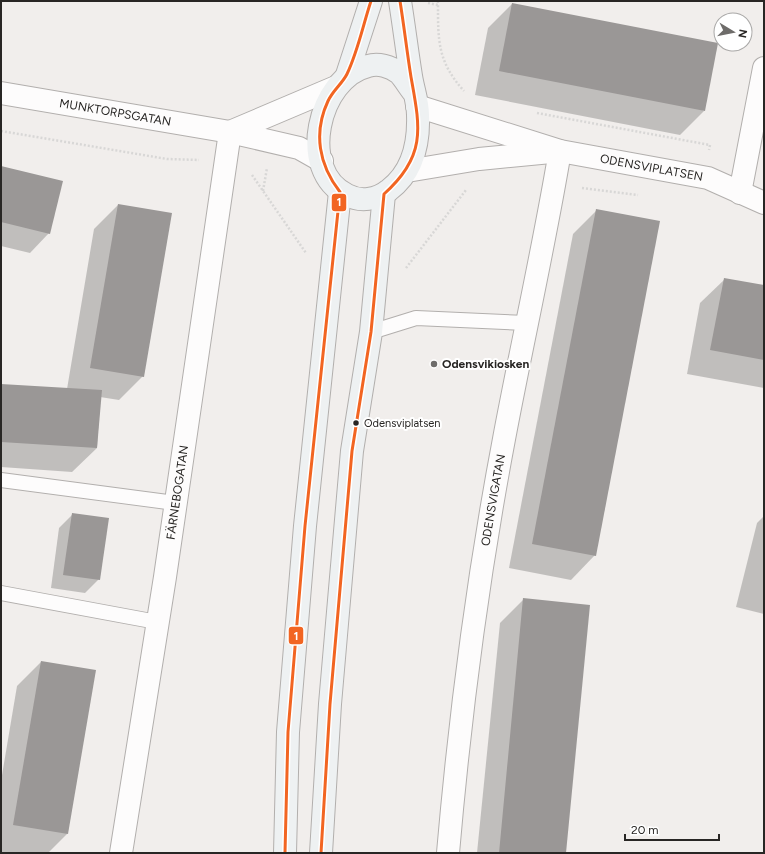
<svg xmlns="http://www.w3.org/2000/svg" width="765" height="854" viewBox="0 0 765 854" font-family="Figtree,sans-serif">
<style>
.shadow{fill:#0003}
.building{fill:#9a9796}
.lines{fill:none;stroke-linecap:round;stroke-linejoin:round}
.lane-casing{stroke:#b2afad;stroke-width:16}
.street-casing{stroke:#b2afad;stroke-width:24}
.secondary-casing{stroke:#b2afad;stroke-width:24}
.path{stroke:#d8d7d6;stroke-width:2.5;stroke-dasharray:2 2;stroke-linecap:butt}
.lane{stroke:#fdfcfc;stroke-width:14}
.street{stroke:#fdfcfc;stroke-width:22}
.secondary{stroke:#eef1f2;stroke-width:22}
.bus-1-casing{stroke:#fff;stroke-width:6}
.bus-1{stroke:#f26522;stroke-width:3}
.poi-dot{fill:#6e6c6a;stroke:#fff;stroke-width:1.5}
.bus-dot{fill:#282624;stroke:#fff;stroke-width:1.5}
.labels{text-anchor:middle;stroke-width:4;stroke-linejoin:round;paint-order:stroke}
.bus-label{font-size:11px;fill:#282624;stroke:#fff;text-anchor:start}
.street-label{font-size:12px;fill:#282624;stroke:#fff}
.poi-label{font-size:12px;font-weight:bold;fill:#282624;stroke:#fff;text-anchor:start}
.line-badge{stroke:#fff;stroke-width:1.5}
.badge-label{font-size:11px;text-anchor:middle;font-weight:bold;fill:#fff}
</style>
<rect width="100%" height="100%" fill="#f1eeec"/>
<g class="shadow">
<path d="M512,4L704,111L680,135L475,95L488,28Z"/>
<path d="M1,167L49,233L30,253L1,246Z"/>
<path d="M118,205L143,376L119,400L100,397L97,448L72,472L1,467V385L67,389L94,229Z"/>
<path d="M597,210L595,555L571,580L509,568L573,234Z"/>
<path d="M725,279L764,286V388L687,374L700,303Z"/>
<path d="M73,514L99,579L85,593L51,588L59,528Z"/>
<path d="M764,516V614L736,607L757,523Z"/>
<path d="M524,599L565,853H477L500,623Z"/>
<path d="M41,662L67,834L48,853H1V781L17,686Z"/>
</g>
<g class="building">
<path d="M512,3L718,43L705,111L499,71Z"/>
<path d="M1,166L63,181L50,234L1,222Z"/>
<path d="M118,204L172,213L144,377L90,368Z"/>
<path d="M596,209L660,221L596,556L532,544Z"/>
<path d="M724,278L764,285V360L710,350Z"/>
<path d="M1,384L102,390L97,448L1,442Z"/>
<path d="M72,513L109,518L100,580L63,575Z"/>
<path d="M523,598L590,605L566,853H499Z"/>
<path d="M41,661L96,670L68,834L13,825Z"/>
</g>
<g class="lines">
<defs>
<g id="lane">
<path d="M371,332L416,318L527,323"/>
<path d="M1,480L175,503"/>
<path d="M1,593L157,622"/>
</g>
<g id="street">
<path id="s1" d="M1,93L230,132L299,148L322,161"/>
<path id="s2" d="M417,106L560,151L708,178L764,203"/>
<path d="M230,132L336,87"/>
<path d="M407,171L479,159L551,152"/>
<path d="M740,193L764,68"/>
<path id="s3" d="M121,853L165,577L230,132"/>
<path id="s4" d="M448,853C460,714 478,576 504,439C522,343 544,247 560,151"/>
</g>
<g id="secondary">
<path d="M400,1C404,26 407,51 411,76C413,89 418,102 418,115C419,143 413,172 389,190C377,200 360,202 347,195C297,171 318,78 368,66C378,63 390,66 399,73C404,78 409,87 414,93"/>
<path d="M347,75L371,1"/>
<path d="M285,853L288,732L305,526L340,192"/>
<path d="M321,853L330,704L352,451L371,332L384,194"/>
</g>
</defs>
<use href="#lane" class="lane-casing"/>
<use href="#street" class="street-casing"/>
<use href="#secondary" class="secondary-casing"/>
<g class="path">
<path d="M438,1C438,40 437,61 464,91"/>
<path d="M428,3L438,5"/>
<path d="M537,113L710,145L709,150"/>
<path d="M1,131L167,159L199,160"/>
<path d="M252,175L306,253"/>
<path d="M582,188L638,195"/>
<path d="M263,191L267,168"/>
<path d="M406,268L466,190"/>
</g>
<use href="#lane" class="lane"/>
<use href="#street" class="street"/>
<use href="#secondary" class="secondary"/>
<defs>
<g id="bus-1">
<path d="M285,853L288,732L305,526L340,192C319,165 313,133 328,101C333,90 342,84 347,74C358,51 363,25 371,1"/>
<path d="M321,853L330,704L352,451L371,332L384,194C427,156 420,127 411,77C407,52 404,26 400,1"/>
</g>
</defs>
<use href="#bus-1" class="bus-1-casing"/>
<use href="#bus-1" class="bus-1"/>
</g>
<circle class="poi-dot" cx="434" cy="364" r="4"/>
<circle class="bus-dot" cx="356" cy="423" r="3.5"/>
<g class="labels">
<g class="bus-label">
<text x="364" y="427">Odensviplatsen</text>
</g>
<g class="street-label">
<text dy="4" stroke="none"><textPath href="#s1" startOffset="116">MUNKTORPSGATAN</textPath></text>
<text dy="4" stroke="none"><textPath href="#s2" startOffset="243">ODENSVIPLATSEN</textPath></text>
<text dy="4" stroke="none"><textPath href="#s3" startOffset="365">FÄRNEBOGATAN</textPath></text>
<text dy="4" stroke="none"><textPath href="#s4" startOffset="356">ODENSVIGATAN</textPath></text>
</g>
<g class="poi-label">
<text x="442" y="368">Odensvikiosken</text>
</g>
</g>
<g class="line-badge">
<rect x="331" y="193" width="16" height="19" rx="4" fill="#f26522"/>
<rect x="288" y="626" width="16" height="19" rx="4" fill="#f26522"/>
</g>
<g class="badge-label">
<text x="339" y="206">1</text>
<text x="296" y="640">1</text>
</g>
<rect width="765" height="854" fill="none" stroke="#282624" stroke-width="4"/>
<g transform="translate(733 32) rotate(100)"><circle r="19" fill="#ffffff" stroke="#a9a8a7"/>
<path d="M0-3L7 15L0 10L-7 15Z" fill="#6e6c6a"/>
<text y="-6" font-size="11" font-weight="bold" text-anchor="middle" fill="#282624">N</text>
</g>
<path d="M625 834v6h94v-6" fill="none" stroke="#282624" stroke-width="2"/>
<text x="631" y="834" font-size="12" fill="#282624" stroke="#ffffff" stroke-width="3" paint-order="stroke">20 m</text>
</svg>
